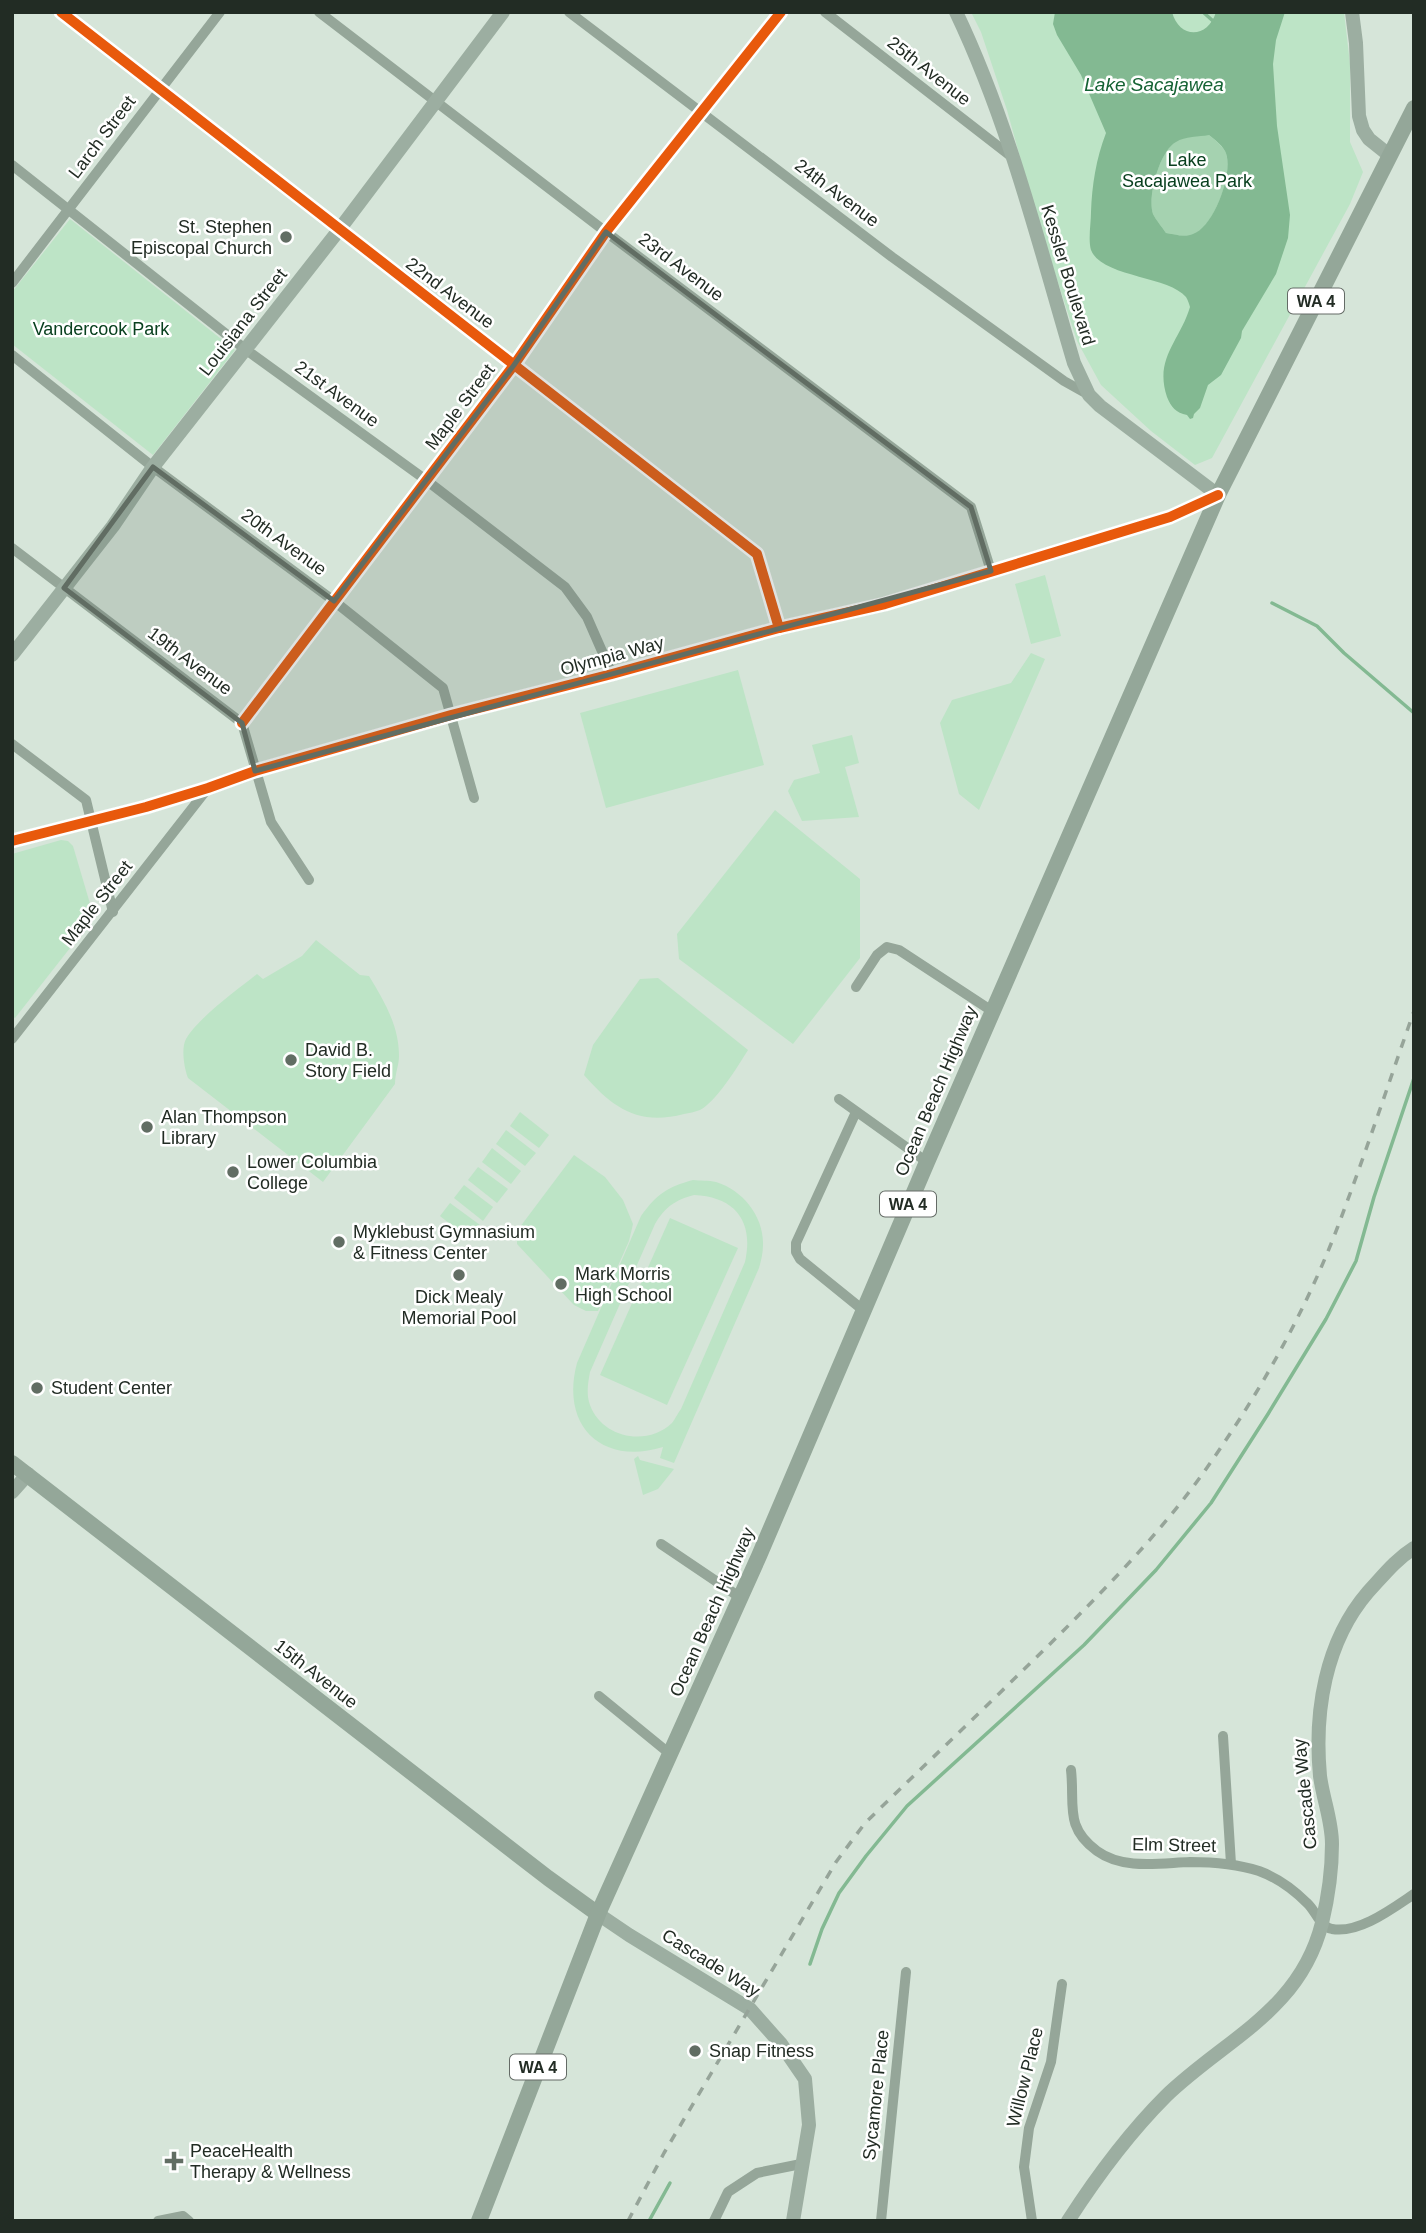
<svg xmlns="http://www.w3.org/2000/svg" width="1426" height="2233" viewBox="0 0 1426 2233" font-family="Helvetica,sans-serif">
<style>
.green{fill:#bde4c6;fill-rule:evenodd}
.forest{fill:#a5d2b0}
.water{fill:#83b992;fill-rule:evenodd}
.lines{fill:none;stroke-linecap:round;stroke-linejoin:round}
.stream{stroke:#83b992;stroke-width:3.5}
.street{stroke:#95a699;stroke-width:10}
.secondary{stroke:#9caea1;stroke-width:14}
.primary{stroke:#94a799;stroke-width:16}
.rail{stroke:#96a499;stroke-width:3.5;stroke-dasharray:9 9;stroke-linecap:butt}
.cycleway-casing{stroke:#fff;stroke-width:15}
.cycleway{stroke:#e8590c;stroke-width:10}
.marked{fill:#616d63;fill-opacity:0.2;stroke:#616d63;stroke-width:5;stroke-linejoin:round}
.poi-dot{fill:#616d63;stroke:#fff;stroke-width:2.5}
.labels{text-anchor:middle;stroke-width:5;stroke-linejoin:round;paint-order:stroke}
.shield{fill:#fff;stroke:#646b66;stroke-width:2}
.shield-label{font-size:16px;font-weight:bold;fill:#222c24}
.street-label{font-size:18px;fill:#222c24;stroke:#fff}
.park-label{font-size:18px;fill:#09401f;stroke:#fff}
.poi-label{font-size:18px;fill:#222c24;stroke:#fff;text-anchor:start}
.water-label{font-size:19px;font-style:italic;fill:#146233;stroke:#fff}
</style>
<rect width="100%" height="100%" fill="#d6e5d9"/>
<g class="green">
<path d="M971,12H1344L1350,64V142L1363,172L1350,204L1212,458L1195,465L1151,431L1101,385L1077,341L1035,212L1007,110L981,32Z"/>
<path d="M70,219L235,350L153,455L12,344V292Z"/>
<path d="M1045,575L1061,636L1031,644L1015,584Z"/>
<path d="M1031,653L1045,659L979,810L959,794L940,723L952,700L1011,683Z"/>
<path d="M738,670L764,765L606,808L580,713Z"/>
<path d="M852,735L859,763L845,767L859,817L802,821L788,791L794,780L820,773L812,745Z"/>
<path d="M775,810L860,879V958L793,1044L679,959L677,934Z"/>
<path d="M61,840L68,841L73,846L91,907L92,920L15,1018L12,1016V854Z"/>
<path d="M316,940L360,975L369,976C384,1001 399,1025 399,1056C399,1065 395,1073 395,1084L323,1182L188,1078C184,1068 181,1048 186,1039C198,1018 237,990 257,974L263,979L302,956Z"/>
<path d="M658,978L748,1050C738,1066 716,1102 700,1110C695,1112 689,1113 684,1114C638,1126 613,1108 584,1075L593,1045L640,979Z"/>
<path d="M520,1112L549,1135L539,1148L510,1126Z"/>
<path d="M506,1130L536,1153L525,1166L496,1144Z"/>
<path d="M492,1148L521,1171L511,1184L482,1162Z"/>
<path d="M574,1155L605,1177L623,1200L633,1224L629,1241L598,1311H586L574,1305L517,1244V1231Z"/>
<path d="M478,1167L508,1189L497,1203L468,1180Z"/>
<path d="M693,1180C700,1181 709,1180 716,1182C743,1190 764,1217 763,1245C763,1253 761,1261 759,1268L674,1463L660,1458L663,1447C602,1466 560,1426 577,1363L641,1216C657,1194 667,1187 693,1180ZM694,1195C736,1197 754,1222 745,1262L681,1409C678,1413 675,1419 672,1423C647,1447 602,1438 590,1405C586,1394 588,1383 590,1372L655,1224C665,1207 675,1200 694,1195Z"/>
<path d="M464,1185L493,1207L483,1221L454,1198Z"/>
<path d="M450,1203L480,1225L469,1239L440,1216Z"/>
<path d="M670,1218L738,1248L667,1405L600,1375Z"/>
<path d="M638,1456L640,1460L674,1469L658,1489L643,1495L634,1459Z"/>
</g>
<path class="forest" d="M1209,135C1215,140 1221,145 1225,151C1235,171 1214,227 1193,235C1185,238 1174,234 1166,233C1162,227 1156,220 1153,214C1147,197 1160,150 1176,141C1185,136 1199,136 1209,135Z"/>
<path class="water" d="M1055,12H1172C1179,39 1208,39 1216,12H1285L1276,40L1273,64L1277,126L1290,215L1288,238L1276,274L1242,331L1241,338L1221,375L1208,385L1200,408L1194,414L1193,418L1190,419L1187,415C1176,413 1171,407 1167,397C1154,358 1180,341 1190,307C1189,304 1188,300 1186,297C1169,276 1101,277 1091,250C1088,240 1091,223 1091,212C1092,185 1096,159 1106,133L1081,75L1057,35L1053,24ZM1209,135C1214,139 1221,144 1225,151C1235,170 1214,227 1193,234C1185,238 1174,234 1166,233C1162,227 1156,220 1153,214C1147,197 1160,150 1176,142C1185,136 1199,137 1209,135Z"/>
<g class="lines">
<g class="stream">
<path d="M1203,12L1213,21"/>
<path d="M1272,603L1317,626L1344,653L1414,713"/>
<path d="M810,1964L822,1929L839,1893L866,1856L907,1806L1084,1645L1156,1570L1211,1503L1268,1414L1326,1319L1356,1261L1374,1197L1414,1078"/>
<path d="M649,2221L670,2183"/>
</g>
<g class="street">
<path d="M61,12L757,554L779,628"/>
<path d="M319,12L606,232L971,507L991,571"/>
<path d="M569,12L892,257L1064,381L1089,395"/>
<path d="M825,12L1012,157"/>
<path d="M12,165L245,349L426,480L565,587L587,617L612,674"/>
<path d="M12,283L220,12"/>
<path d="M12,355L153,467L334,601L443,688L474,798"/>
<path d="M12,548L242,723L271,822L309,880"/>
<path d="M242,723L514,365L606,232L781,12"/>
<path d="M12,744L86,800L113,912"/>
<path d="M856,987L877,955L887,947L899,950L992,1011"/>
<path d="M12,1039L208,788"/>
<path d="M839,1099L927,1162"/>
<path d="M856,1112L796,1243V1252L800,1259L863,1310"/>
<path d="M661,1544L741,1598"/>
<path d="M599,1696L670,1754"/>
<path d="M1223,1736L1231,1864"/>
<path d="M1071,1770C1075,1805 1064,1827 1097,1851C1123,1870 1160,1863 1190,1862C1213,1862 1237,1864 1259,1871C1278,1878 1293,1889 1307,1903C1316,1911 1319,1926 1332,1929C1359,1934 1393,1908 1414,1894"/>
<path d="M158,2221L183,2216L189,2221"/>
<path d="M714,2221L728,2192L757,2173L801,2164"/>
<path d="M881,2221L906,1972"/>
<path d="M1032,2221L1024,2167L1029,2128L1051,2062L1062,1984"/>
</g>
<g class="secondary">
<path d="M1352,12L1356,43L1359,116L1363,130L1369,139L1389,155"/>
<path d="M12,655L113,526L153,467L339,230L503,12"/>
<path d="M12,841L146,807L208,788L255,771L451,715L612,674L779,628L885,604L1170,517L1218,495L1100,406L1089,395L1074,363C1039,245 1009,123 956,12"/>
<path d="M12,1492L28,1474"/>
<path d="M598,1914L629,1935L750,2009L781,2044L805,2079L809,2125L793,2221"/>
<path d="M1068,2221C1097,2176 1128,2134 1166,2096C1225,2039 1300,2011 1322,1923C1328,1898 1332,1869 1332,1844C1332,1821 1323,1799 1320,1776C1314,1712 1325,1642 1368,1592C1383,1576 1395,1560 1414,1548"/>
</g>
<g class="primary">
<path d="M12,1463L548,1878L598,1914"/>
<path d="M479,2221L598,1914L759,1556L927,1162L1218,495L1414,108"/>
</g>
<path class="rail" d="M628,2221L664,2153L836,1862L865,1823C929,1761 993,1700 1056,1638C1112,1582 1168,1525 1213,1459C1263,1387 1307,1308 1338,1226C1365,1155 1389,1082 1414,1011"/>
<defs>
<g id="cycleway">
<path d="M61,12L757,554L779,628"/>
<path d="M242,723L514,365L606,232L781,12"/>
<path d="M12,841L146,807L208,788L255,771L451,715L612,674L779,628L885,604L1170,517L1218,495"/>
</g>
</defs>
<use href="#cycleway" class="cycleway-casing"/>
<use href="#cycleway" class="cycleway"/>
</g>
<path class="marked" d="M606,232L971,507L991,571L255,771L242,723L64,588L153,467L334,601L514,365Z"/>
<g class="poi-dot">
<circle cx="286" cy="237" r="7"/>
<circle cx="291" cy="1060" r="7"/>
<circle cx="147" cy="1127" r="7"/>
<circle cx="233" cy="1172" r="7"/>
<circle cx="339" cy="1242" r="7"/>
<circle cx="459" cy="1275" r="7"/>
<circle cx="561" cy="1284" r="7"/>
<circle cx="37" cy="1388" r="7"/>
<circle cx="695" cy="2051" r="7"/>
<path d="M170.5 2150.5h7v7h7v7h-7v7h-7v-7h-7v-7h7z"/>
</g>
<g class="labels">
<g class="shield">
<rect x="1288" y="288.5" width="56" height="25" rx="5"/>
<rect x="880" y="1191.5" width="56" height="25" rx="5"/>
<rect x="510" y="2054.5" width="56" height="25" rx="5"/>
</g>
<g class="shield-label">
<text x="1316" y="307">WA 4</text>
<text x="908" y="1210">WA 4</text>
<text x="538" y="2073">WA 4</text>
</g>
<g class="street-label">
<text transform="translate(929 71) rotate(38)" y="6">25th Avenue</text>
<text transform="translate(102 137) rotate(-53)" y="6">Larch Street</text>
<text transform="translate(837 193) rotate(37)" y="6">24th Avenue</text>
<text transform="translate(681 267) rotate(37)" y="6">23rd Avenue</text>
<text transform="translate(1068 275) rotate(73)" y="6">Kessler Boulevard</text>
<text transform="translate(450 293) rotate(37)" y="6">22nd Avenue</text>
<text transform="translate(243 322) rotate(-52)" y="6">Louisiana Street</text>
<text transform="translate(337 394) rotate(36)" y="6">21st Avenue</text>
<text transform="translate(460 407) rotate(-53)" y="6">Maple Street</text>
<text transform="translate(284 542) rotate(36)" y="6">20th Avenue</text>
<text transform="translate(612 656) rotate(-15)" y="6">Olympia Way</text>
<text transform="translate(190 661) rotate(37)" y="6">19th Avenue</text>
<text transform="translate(97 903) rotate(-52)" y="6">Maple Street</text>
<text transform="translate(936 1091) rotate(-67)" y="6">Ocean Beach Highway</text>
<text transform="translate(712 1612) rotate(-66)" y="6">Ocean Beach Highway</text>
<text transform="translate(316 1674) rotate(38)" y="6">15th Avenue</text>
<text transform="translate(1305 1794) rotate(-96)" y="6">Cascade Way</text>
<text transform="translate(1174 1845) rotate(1)" y="6">Elm Street</text>
<text transform="translate(711 1963) rotate(32)" y="6">Cascade Way</text>
<text transform="translate(1025 2077) rotate(-76)" y="6">Willow Place</text>
<text transform="translate(876 2095) rotate(-84)" y="6">Sycamore Place</text>
</g>
<g class="park-label">
<text x="1187" y="166">Lake<tspan x="1187" dy="21">Sacajawea Park</tspan></text>
<text x="101" y="335">Vandercook Park</text>
</g>
<g class="poi-label">
<text x="272" y="233" text-anchor="end">St. Stephen<tspan x="272" dy="21">Episcopal Church</tspan></text>
<text x="305" y="1056">David B.<tspan x="305" dy="21">Story Field</tspan></text>
<text x="161" y="1123">Alan Thompson<tspan x="161" dy="21">Library</tspan></text>
<text x="247" y="1168">Lower Columbia<tspan x="247" dy="21">College</tspan></text>
<text x="353" y="1238">Myklebust Gymnasium<tspan x="353" dy="21">&amp; Fitness Center</tspan></text>
<text x="575" y="1280">Mark Morris<tspan x="575" dy="21">High School</tspan></text>
<text x="459" y="1303" text-anchor="middle">Dick Mealy<tspan x="459" dy="21">Memorial Pool</tspan></text>
<text x="51" y="1394">Student Center</text>
<text x="709" y="2057">Snap Fitness</text>
<text x="190" y="2157">PeaceHealth<tspan x="190" dy="21">Therapy &amp; Wellness</tspan></text>
</g>
<g class="water-label">
<text x="1154" y="91">Lake Sacajawea</text>
</g>
</g>
<rect width="1426" height="2233" fill="none" stroke="#222c24" stroke-width="28"/>
</svg>
